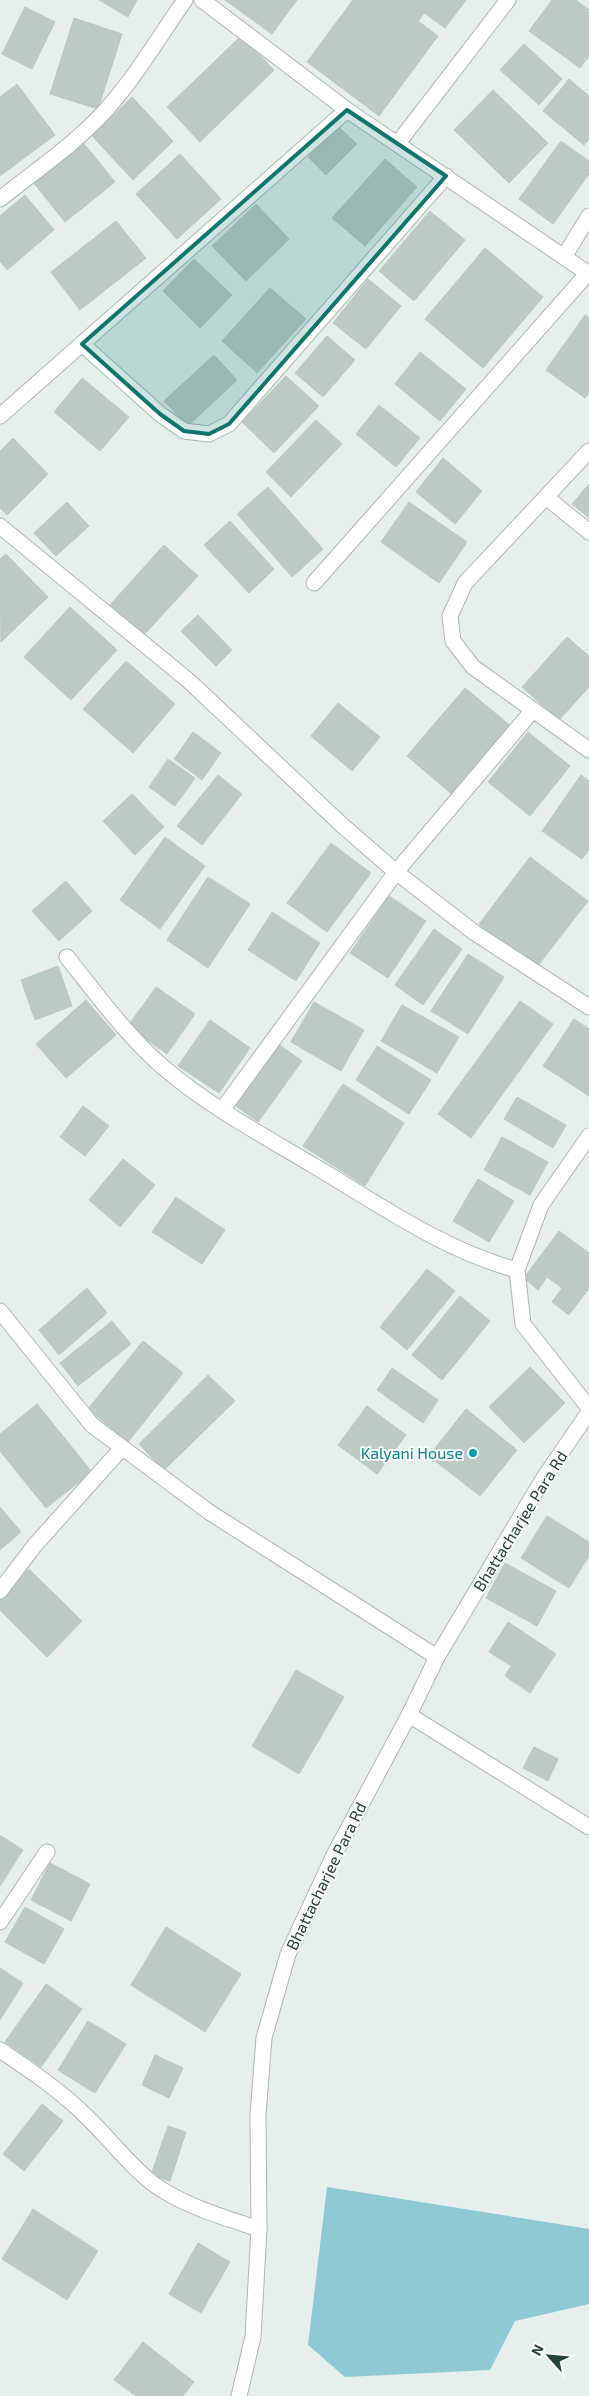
<svg xmlns="http://www.w3.org/2000/svg" width="589" height="2396" viewBox="0 0 589 2396" font-family="'Exo 2',sans-serif">
<style>
.water{fill:#8ec9d4}
.building{fill:#bbcac4;stroke:#b8c9c2}
.lines{fill:none;stroke-linecap:round;stroke-linejoin:round}
.minor-casing{stroke:#a8b8b2;stroke-width:17}
.minor{stroke:#fff;stroke-width:15}
.marked{fill:#0f766e;fill-opacity:0.2;stroke:#0f766e;stroke-width:4;stroke-linejoin:round}
.culture-dot{fill:#0f9aa8;stroke:#f7fbf9;stroke-width:2}
.labels{text-anchor:middle;stroke-width:4;stroke-linejoin:round;paint-order:stroke}
.culture-label{font-size:16px;fill:#0d838f;stroke:#f7fbf9;text-anchor:end}
.street-label{font-size:16px;fill:#24423a;stroke:#f7fbf9}
</style>
<rect width="100%" height="100%" fill="#e6efeb"/>
<path class="water" d="M327,2187L589,2229V2304L515,2321L490,2370L345,2377L308,2345Z"/>
<g class="building">
<path d="M99,0H137L128,17Z"/>
<path d="M225,0H297L272,34Z"/>
<path d="M353,0H466L445,28L424,13L418,21L438,36L379,116L307,62Z"/>
<path d="M552,0H576L589,10V56L580,68L529,31Z"/>
<path d="M25,7L55,22L32,69L2,54Z"/>
<path d="M74,18L122,34L98,109L50,94Z"/>
<path d="M241,36L274,70L200,142L167,107Z"/>
<path d="M524,44L562,79L539,105L500,70Z"/>
<path d="M569,79L589,96V139L584,145L543,111Z"/>
<path d="M17,84L55,135L0,176V97Z"/>
<path d="M493,90L548,143L509,183L454,130Z"/>
<path d="M132,97L173,141L133,180L92,136Z"/>
<path d="M339,127L357,144L326,175L308,157Z"/>
<path d="M82,141L115,182L65,222L33,182Z"/>
<path d="M561,141L589,161V174L553,224L519,199Z"/>
<path d="M180,154L221,199L177,239L136,194Z"/>
<path d="M385,159L417,187L365,246L332,218Z"/>
<path d="M25,195L54,230L7,270L0,261V216Z"/>
<path d="M256,204L289,239L246,281L212,246Z"/>
<path d="M430,211L465,240L414,301L379,271Z"/>
<path d="M116,221L146,258L80,310L51,272Z"/>
<path d="M485,248L543,297L483,368L425,319Z"/>
<path d="M194,259L232,295L200,328L163,291Z"/>
<path d="M368,279L401,306L366,349L333,323Z"/>
<path d="M270,288L306,319L257,373L222,341Z"/>
<path d="M585,315L589,318V392L585,398L546,370Z"/>
<path d="M327,336L355,360L323,397L295,373Z"/>
<path d="M420,352L466,389L440,421L395,384Z"/>
<path d="M214,355L237,380L188,426L164,401Z"/>
<path d="M286,376L319,406L274,453L242,422Z"/>
<path d="M82,378L129,417L100,451L54,412Z"/>
<path d="M379,405L420,438L396,467L356,434Z"/>
<path d="M316,420L342,444L291,497L266,472Z"/>
<path d="M13,438L48,474L7,515L0,508V451Z"/>
<path d="M443,458L482,491L455,524L416,492Z"/>
<path d="M589,484V518L572,504Z"/>
<path d="M268,487L323,549L292,577L237,514Z"/>
<path d="M67,502L89,526L56,556L34,533Z"/>
<path d="M409,502L467,542L439,583L381,542Z"/>
<path d="M230,521L274,569L249,593L204,545Z"/>
<path d="M164,545L198,576L142,637L109,606Z"/>
<path d="M6,554L48,597L1,642L0,559Z"/>
<path d="M70,607L117,650L71,700L24,657Z"/>
<path d="M198,615L232,650L216,666L181,631Z"/>
<path d="M567,637L589,656V687L559,720L522,687Z"/>
<path d="M126,661L175,704L133,753L83,709Z"/>
<path d="M465,688L512,727L454,796L407,756Z"/>
<path d="M338,703L380,737L352,771L311,736Z"/>
<path d="M193,732L221,753L202,780L174,759Z"/>
<path d="M528,732L570,766L530,816L488,782Z"/>
<path d="M168,759L195,778L175,806L149,787Z"/>
<path d="M218,775L242,794L202,845L177,826Z"/>
<path d="M581,775L589,781V850L582,859L542,831Z"/>
<path d="M132,794L164,827L135,855L103,821Z"/>
<path d="M165,837L205,866L160,929L120,900Z"/>
<path d="M331,843L371,873L327,932L287,903Z"/>
<path d="M530,857L588,901L536,968L479,924Z"/>
<path d="M208,877L250,904L208,968L167,940Z"/>
<path d="M66,881L92,911L59,941L32,911Z"/>
<path d="M389,896L426,921L388,978L350,953Z"/>
<path d="M272,912L320,943L296,981L248,950Z"/>
<path d="M434,929L462,949L423,1005L395,985Z"/>
<path d="M468,954L504,977L468,1034L431,1011Z"/>
<path d="M58,966L72,1006L35,1020L21,980Z"/>
<path d="M156,987L195,1014L167,1054L128,1026Z"/>
<path d="M86,1000L116,1035L66,1078L36,1044Z"/>
<path d="M520,1001L553,1024L471,1138L438,1114Z"/>
<path d="M314,1002L364,1030L341,1071L291,1042Z"/>
<path d="M402,1005L459,1037L437,1073L381,1041Z"/>
<path d="M574,1019L589,1029V1096L543,1066Z"/>
<path d="M210,1020L250,1048L219,1093L178,1066Z"/>
<path d="M277,1043L302,1061L258,1122L233,1104Z"/>
<path d="M377,1046L431,1080L409,1114L356,1080Z"/>
<path d="M343,1084L404,1123L365,1186L303,1146Z"/>
<path d="M517,1097L566,1125L553,1148L504,1119Z"/>
<path d="M83,1106L109,1126L85,1156L60,1137Z"/>
<path d="M502,1137L548,1162L530,1195L484,1170Z"/>
<path d="M123,1159L155,1185L120,1227L89,1200Z"/>
<path d="M478,1179L514,1201L489,1242L453,1221Z"/>
<path d="M176,1197L225,1230L202,1264L152,1232Z"/>
<path d="M559,1231L589,1253V1288L569,1315L552,1302L562,1288L547,1277L538,1290L524,1278Z"/>
<path d="M427,1269L455,1291L407,1350L380,1327Z"/>
<path d="M87,1288L107,1313L59,1355L39,1330Z"/>
<path d="M460,1296L490,1321L442,1380L412,1355Z"/>
<path d="M112,1321L131,1344L78,1386L60,1363Z"/>
<path d="M143,1341L183,1373L128,1442L88,1409Z"/>
<path d="M530,1367L565,1403L524,1443L489,1407Z"/>
<path d="M392,1368L438,1400L423,1423L377,1390Z"/>
<path d="M208,1375L235,1401L164,1470L139,1444Z"/>
<path d="M37,1404L92,1472L46,1508L0,1451V1434Z"/>
<path d="M367,1406L406,1435L377,1474L338,1445Z"/>
<path d="M466,1409L517,1450L480,1496L429,1456Z"/>
<path d="M0,1507L21,1532L0,1550Z"/>
<path d="M547,1516L589,1542V1556L569,1588L521,1558Z"/>
<path d="M505,1563L556,1591L537,1626L486,1598Z"/>
<path d="M29,1569L82,1621L47,1657L0,1610V1599Z"/>
<path d="M508,1622L556,1654L530,1693L505,1676L511,1666L489,1652Z"/>
<path d="M296,1670L344,1697L299,1774L252,1746Z"/>
<path d="M534,1747L558,1759L548,1781L523,1768Z"/>
<path d="M0,1835L23,1850L0,1886Z"/>
<path d="M50,1863L90,1884L71,1921L31,1900Z"/>
<path d="M25,1907L64,1929L44,1964L5,1942Z"/>
<path d="M166,1927L241,1974L205,2032L131,1985Z"/>
<path d="M0,1968L23,1983L0,2020Z"/>
<path d="M46,1984L82,2009L41,2067L5,2042Z"/>
<path d="M88,2021L126,2044L95,2093L58,2070Z"/>
<path d="M155,2055L183,2068L169,2098L142,2085Z"/>
<path d="M42,2104L63,2121L24,2171L3,2154Z"/>
<path d="M168,2126L186,2132L170,2181L151,2175Z"/>
<path d="M33,2209L98,2251L67,2300L2,2259Z"/>
<path d="M198,2243L230,2262L201,2313L169,2294Z"/>
<path d="M143,2342L194,2382L183,2396H136L114,2380Z"/>
</g>
<g class="lines">
<defs>
<g id="minor">
<path d="M202,0L347,110L589,274"/>
<path d="M398,143L508,0"/>
<path d="M0,199C35,171 75,144 105,111C135,78 159,37 185,0"/>
<path d="M564,257L589,216"/>
<path d="M82,344L160,414L184,431L209,434L229,424L446,176"/>
<path d="M0,416L347,110"/>
<path d="M589,451L465,583L450,616L453,641L473,667L589,750"/>
<path d="M546,497L589,532"/>
<path d="M0,526L189,681L343,826L396,872L475,933L589,1007"/>
<path d="M314,583L588,273"/>
<path d="M67,957C97,995 127,1036 164,1068C210,1107 264,1136 316,1167C380,1205 445,1251 517,1270"/>
<path d="M222,1110L396,872L533,710"/>
<path d="M589,1136L541,1205L517,1270L523,1324L589,1408"/>
<path d="M0,1311L92,1425L209,1512L437,1657"/>
<path d="M0,1591L35,1545L122,1448"/>
<path d="M409,1715L589,1827"/>
<path d="M0,1922L47,1852"/>
<path d="M0,2050C31,2071 61,2091 87,2117C110,2139 137,2175 164,2191C194,2209 226,2218 259,2229"/>
<path d="M239,2396L253,2337L259,2229L258,2115L264,2038L288,1954L335,1853L409,1715L437,1657L543,1479L589,1412"/>
</g>
</defs>
<use href="#minor" class="minor-casing"/>
<use href="#minor" class="minor"/>
</g>
<path class="marked" d="M347,110L446,176L229,424L209,434L184,431L160,414L82,344Z"/>
<circle class="culture-dot" cx="473" cy="1453" r="5"/>
<g class="labels">
<g class="culture-label">
<text x="463" y="1459">Kalyani House</text>
</g>
<g class="street-label">
<text transform="translate(520 1521) rotate(-58)" y="6">Bhattacharjee Para Rd</text>
<text transform="translate(326 1876) rotate(-64)" y="6">Bhattacharjee Para Rd</text>
</g>
</g>
<g transform="translate(549 2356) rotate(297)" stroke="#f7fbf9" stroke-width="4" paint-order="stroke">
<path d="M0-4L9 19L0 12L-9 19Z" fill="#24423a"/>
<text y="-8" font-size="14" font-weight="bold" text-anchor="middle" fill="#24423a">N</text>
</g>
</svg>
